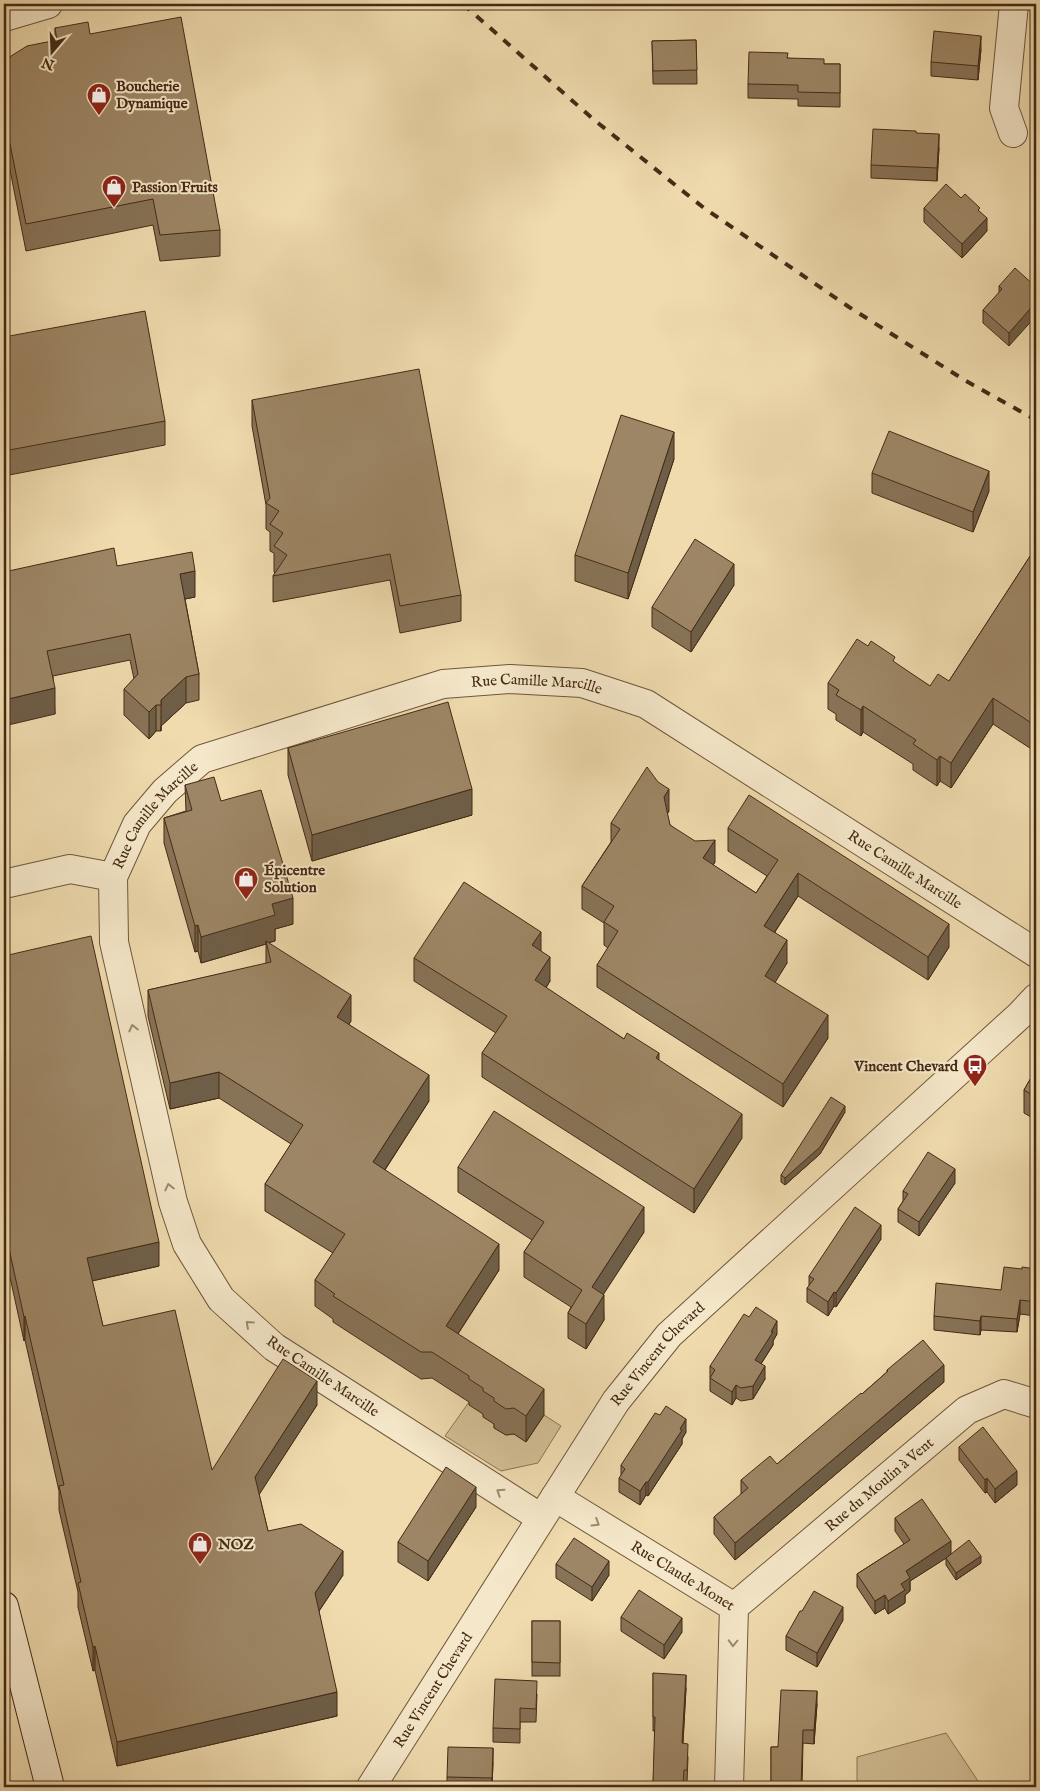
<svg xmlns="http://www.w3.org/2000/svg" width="1040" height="1791" viewBox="0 0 1040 1791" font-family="'IM FELL English',serif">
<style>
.green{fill:#d2bd94;stroke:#8c7454}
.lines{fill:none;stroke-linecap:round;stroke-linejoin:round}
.minor-casing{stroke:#70563b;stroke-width:30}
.tertiary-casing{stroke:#70563b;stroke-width:30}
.secondary-casing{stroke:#452a15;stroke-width:30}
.minor{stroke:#f5e8ca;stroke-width:28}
.tertiary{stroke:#f5e8ca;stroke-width:28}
.secondary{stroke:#f5e8ca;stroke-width:28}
.rail{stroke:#452a15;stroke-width:4;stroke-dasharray:9 9;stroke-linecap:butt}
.wall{fill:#877357;stroke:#452a15}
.shaded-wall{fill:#6e5e47;stroke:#452a15}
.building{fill:#9d8665;stroke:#452a15}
.oneway{stroke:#9d8970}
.labels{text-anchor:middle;stroke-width:4;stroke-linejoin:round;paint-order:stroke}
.poi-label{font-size:15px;font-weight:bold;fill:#452a15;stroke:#f5e8ca;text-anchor:start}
.street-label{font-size:15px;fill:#452a15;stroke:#f5e8ca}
</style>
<rect width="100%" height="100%" fill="#efdbae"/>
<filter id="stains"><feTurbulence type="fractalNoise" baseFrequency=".004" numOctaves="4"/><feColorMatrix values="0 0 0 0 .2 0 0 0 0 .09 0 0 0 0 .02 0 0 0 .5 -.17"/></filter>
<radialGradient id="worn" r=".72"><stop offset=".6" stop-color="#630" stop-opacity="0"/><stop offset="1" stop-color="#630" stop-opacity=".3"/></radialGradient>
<g class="green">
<path d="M469,1402L494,1424V1428L506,1435L514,1434L526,1442L544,1415L561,1426L538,1463L501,1471L445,1436Z"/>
<path d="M946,1733L982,1787H857V1757Z"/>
</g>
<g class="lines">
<defs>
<g id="minor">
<path d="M4,17L48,4"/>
<path d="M1013,133L1004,108L1014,4"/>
<path d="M4,884L70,869L113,877"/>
<path id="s1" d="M555,1497L734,1607L729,1787"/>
<path id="s2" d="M541,1518L274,1347L221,1299L187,1244L173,1202L114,942L113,877L137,824L165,791L202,759L443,684L510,679L582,683L646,704L1036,953"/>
<path id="s3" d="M734,1607L967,1410L1004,1394L1036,1404"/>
</g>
<g id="tertiary">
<path id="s4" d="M371,1787L616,1401L669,1335L1020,1015L1036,998"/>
</g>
<path id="secondary" d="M4,1606L50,1787"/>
</defs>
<use href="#minor" class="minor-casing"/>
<use href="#tertiary" class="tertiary-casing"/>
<use href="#secondary" class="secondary-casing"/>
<use href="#minor" class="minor"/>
<use href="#tertiary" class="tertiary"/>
<use href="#secondary" class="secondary"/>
<path class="rail" d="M463,4L593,119L704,208L849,307L966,381L1036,420"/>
</g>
<g class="wall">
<path d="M55,28L90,34L220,230V256L160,261L153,225L26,251L9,165L4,166V69L55,40Z"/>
<path d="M696,40L697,84H653L652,41Z"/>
<path d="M981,49L978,80L931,76V62Z"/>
<path d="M787,58L824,64H840V107L798,106V99L748,98V84Z"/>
<path d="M916,133L939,148L937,181L871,178V165Z"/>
<path d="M961,198L980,212L987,231L962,258L924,222V208Z"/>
<path d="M999,286L1036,287L1009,346L983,323V310L999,293Z"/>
<path d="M4,337L165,421V445L4,476Z"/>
<path d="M252,400L461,595V621L400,633L390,580L273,602V576L275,573L274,572V553L270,551V532L266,529V505L252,426Z"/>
<path d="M674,459L628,599L575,581V555Z"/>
<path d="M872,473L989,491L973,532L872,493Z"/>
<path d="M1036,547V752L993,724L951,788L940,781L937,786L913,770V764L863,732L861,736L836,720V714L828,709V683L868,646L930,686L949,681Z"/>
<path d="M117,566L195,597L185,599L199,674V700L186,703L161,726V731H156L149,739L124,715V689L134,679L130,660L53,676L55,714L4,572Z"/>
<path d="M734,585L691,652L652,627V607Z"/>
<path d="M288,748L472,815L312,861L288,775Z"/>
<path d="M185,785L221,801L293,924L275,929V941L268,943L351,1021L349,1024L429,1101L385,1170L499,1270L458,1334L544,1415L526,1442L514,1434L506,1435L494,1428V1424L483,1417V1414L469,1405V1402L432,1378L421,1379L333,1322V1319L315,1306V1280L333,1253L265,1211V1184L291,1144L219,1098L170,1109L148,1016V990L266,964V944L201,963L198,951L195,952L164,843V818L186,811Z"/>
<path d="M669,811L667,814L670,825L715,862L713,865L756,893L767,876L728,851V828L949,947L928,980L798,896L775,932L787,963L775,982L828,1038L783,1107L597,987V965L608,948L604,945V923L582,909V886L611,842V823Z"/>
<path d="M541,951L550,981L546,988L624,1039L659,1061L742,1138L694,1213L482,1077V1053L496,1033L414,981V958Z"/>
<path d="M4,956L159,1266L92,1281L103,1326L212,1470L317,1405L259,1494L268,1531L343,1575L319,1611L337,1716L117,1766L95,1670L93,1671L78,1607V1592L59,1510V1491L25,1340L24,1341L4,1250Z"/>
<path d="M1036,1069V1120L1024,1113V1090Z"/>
<path d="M845,1112L820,1154L785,1185L781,1182V1175Z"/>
<path d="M458,1167L644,1232L603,1294L604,1320L586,1349L568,1338V1313L571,1307L524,1277V1252L532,1240L458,1192Z"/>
<path d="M955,1183L919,1236L898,1222V1209L903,1201V1191Z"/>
<path d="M881,1239L836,1307L834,1306L828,1316L807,1302V1288L809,1287V1276Z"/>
<path d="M1022,1269H1036V1316L1020,1314L1017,1332L981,1330L980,1335L934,1330V1316L1001,1290Z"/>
<path d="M777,1334L773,1341V1345L761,1364L765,1379L753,1399L741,1401L736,1398L732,1405L710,1391V1366Z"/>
<path d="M887,1370L944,1382L735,1560L714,1534V1517L741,1495V1480L777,1464L862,1394L887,1372Z"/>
<path d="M686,1432L682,1439V1444L648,1496L646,1495L640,1505L619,1492V1478L621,1476V1465Z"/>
<path d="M959,1447L1017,1485L995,1503L987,1492L985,1493L959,1460Z"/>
<path d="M476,1507L428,1581L398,1562V1542Z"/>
<path d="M895,1518L951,1554L981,1563L956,1580L946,1565V1558L910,1581V1591L905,1595V1603L888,1614L885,1608L875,1614L857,1587V1574L904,1544L895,1531Z"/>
<path d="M556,1564L609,1575L592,1601L556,1578Z"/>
<path d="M621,1617L682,1632L664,1659L621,1631Z"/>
<path d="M843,1620L817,1667L786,1650V1636Z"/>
<rect x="532" y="1621" width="28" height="55"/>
<path d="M653,1673L686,1688L683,1743L688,1757L687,1784L684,1783L683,1787H653L655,1731H653Z"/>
<path d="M537,1694L536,1722H520V1743L493,1742V1728Z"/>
<path d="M817,1704L814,1744L803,1743L802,1787H771V1747H778Z"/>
<path d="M493,1762L492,1787H447V1777Z"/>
</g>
<g class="shaded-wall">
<path d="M981,36V49L978,80V66Z"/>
<path d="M939,134V148L937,181V168Z"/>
<path d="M987,218V231L962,258V244Z"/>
<path d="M1036,302V316L1009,346V333Z"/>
<path d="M674,432V459L628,599V573Z"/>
<path d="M989,471V491L973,532V512Z"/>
<path d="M734,564V585L691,652V632Z"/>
<path d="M195,571V597L180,600V574Z"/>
<path d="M186,677V703L161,726V731V700Z"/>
<path d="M55,688V714L4,726V700Z"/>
<path d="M993,698V724L951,788V763Z"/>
<path d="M156,705V731L149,739V712Z"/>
<path d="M863,706V732L861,736V710Z"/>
<path d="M940,756V781L937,786V760Z"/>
<path d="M472,789V815L312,861V835Z"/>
<path d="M669,789V811L664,820V797Z"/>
<path d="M715,840V862L703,881V858Z"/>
<path d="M798,873V896L764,948V926Z"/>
<path d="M293,898V924L275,929V941L266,943V941V944L201,963V937L272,904Z"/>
<path d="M949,924V947L928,980V957Z"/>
<path d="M198,925V951L195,952V926Z"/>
<path d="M541,932V955L532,945Z"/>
<path d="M787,940V963L765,999V976Z"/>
<path d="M550,957V981L535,1004V980Z"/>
<path d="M351,995V1021L337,1043V1017Z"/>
<path d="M828,1015V1038L783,1107V1084Z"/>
<path d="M659,1053V1077L656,1058Z"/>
<path d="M219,1072V1098L170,1109V1083Z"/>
<path d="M429,1075V1101L373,1188V1162Z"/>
<path d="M845,1106V1112L820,1154L785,1185V1178Z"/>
<path d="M742,1114V1138L694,1213V1189Z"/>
<path d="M955,1169V1183L919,1236V1222Z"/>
<path d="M644,1207V1232L592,1312V1287Z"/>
<path d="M881,1225V1239L836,1307V1293Z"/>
<path d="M159,1242V1266L87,1282V1258Z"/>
<path d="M499,1244V1270L446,1352V1326Z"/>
<path d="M834,1292V1306L828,1316V1302Z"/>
<path d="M604,1295V1320L586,1349V1324Z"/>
<path d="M1020,1300V1314L1017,1332V1319Z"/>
<path d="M25,1316V1340L24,1341V1317Z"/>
<path d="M981,1316V1330L980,1335V1321Z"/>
<path d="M777,1321V1334L773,1341V1345L755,1373V1360Z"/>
<path d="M944,1365V1382L735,1560V1543Z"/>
<path d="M765,1366V1379L753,1399V1386Z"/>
<path d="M317,1381V1405L255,1501V1477Z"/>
<path d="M736,1385V1398L732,1405V1392Z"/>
<path d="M544,1389V1415L526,1442V1416Z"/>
<path d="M686,1419V1432L682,1439V1444L648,1496V1482Z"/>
<path d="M1017,1471V1485L995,1503V1489Z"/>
<path d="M987,1478V1492L985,1493V1480Z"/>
<path d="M646,1482V1495L640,1505V1491Z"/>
<path d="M476,1487V1507L428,1581V1561Z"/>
<path d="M951,1541V1555L910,1581V1591L905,1595V1603L888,1614V1601L901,1584L906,1571Z"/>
<path d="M343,1551V1575L315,1617V1593Z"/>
<path d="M981,1556V1563L956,1580V1573Z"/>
<path d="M609,1561V1575L592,1601V1587Z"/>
<path d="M885,1595V1608L875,1614V1601Z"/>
<path d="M843,1607V1620L817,1667V1653Z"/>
<path d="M682,1618V1632L664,1659V1645Z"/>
<path d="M95,1646V1670L93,1671V1647Z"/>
<path d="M686,1675V1688L682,1757V1743Z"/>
<path d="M817,1691V1704L814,1744V1730Z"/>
<path d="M337,1692V1716L117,1766V1742Z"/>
<path d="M493,1748V1762L492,1787V1778Z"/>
</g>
<g class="building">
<path d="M181,17L220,230L160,235L153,199L26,224L9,139L4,140V69L11,56L27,46L57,40L55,28L88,22L90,34Z"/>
<path d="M934,31L981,36L978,66L931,62Z"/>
<path d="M696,40L697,70L653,71L652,41Z"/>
<path d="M749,52L788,53L787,58L824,59V64H840V93L798,92V85L748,84Z"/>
<path d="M873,129L916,131V133L939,134L937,168L871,165Z"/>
<path d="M946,184L961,198L965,194L980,208L978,210L987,218L962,244L924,208Z"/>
<path d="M1015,268L1036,287V302L1009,333L983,310L1002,289L999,286Z"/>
<path d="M145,311L165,421L4,451V337Z"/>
<path d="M419,369L461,595L400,606L390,554L273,576L287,555L274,546L283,533L270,524L279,511L266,503L270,498L252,400Z"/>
<path d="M621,415L674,432L628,573L575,555Z"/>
<path d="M889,431L989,471L973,512L872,473Z"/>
<path d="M695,539L734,564L691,632L652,607Z"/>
<path d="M1036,547V726L993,698L951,763L940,756L937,760L913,744L916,740L863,706L861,710L836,695L839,690L828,683L857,639L868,646L871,641L895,657L893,661L930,686L938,674L949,681Z"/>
<path d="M114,548L117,566L192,552L195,571L180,574L199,674L186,677L161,700V705H156L149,712L124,689L138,674L130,634L47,651L55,688L4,700V572Z"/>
<path d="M448,702L472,789L312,835L288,748Z"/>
<path d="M647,767L658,782L669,789L664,797L670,825L695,841L715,840L703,858L756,893L778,860L728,828L749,795L949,924L928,957L798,873L764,926L787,940L765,976L828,1015L783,1084L597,965L618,931L604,922L614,906L582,886L620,829L611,823Z"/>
<path d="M214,777L221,801L261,790L293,898L272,904L275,915L201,937L198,925L195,926L164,818L192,810L185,785Z"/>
<path d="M464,882L541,932L532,945L550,957L535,980L624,1039L627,1033L659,1053L656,1058L742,1114L694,1189L482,1053L507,1016L414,958Z"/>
<path d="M91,936L159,1242L87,1258L103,1326L175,1310L212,1470L283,1359L317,1381L255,1477L268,1531L301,1524L343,1551L315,1593L337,1692L117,1742L95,1646L93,1647L78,1583L81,1582L59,1486L64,1485L25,1316L24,1317L4,1226V956Z"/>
<path d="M266,941L351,995L337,1017L429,1075L373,1162L499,1244L446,1326L544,1389L526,1416L514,1408L506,1409L494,1401V1398L483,1391V1388L469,1379V1376L432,1352H421L333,1296L335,1294L315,1280L345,1234L265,1184L303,1125L219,1072L170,1083L148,990L271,962Z"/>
<path d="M1036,1069V1097L1024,1090Z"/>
<path d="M831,1097L845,1106L820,1147L785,1178L781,1175Z"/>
<path d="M494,1111L644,1207L592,1287L604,1295L586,1324L568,1313L582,1290L524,1252L544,1222L458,1167Z"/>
<path d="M928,1152L955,1169L919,1222L898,1209L908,1194L903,1191Z"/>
<path d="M855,1207L881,1225L836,1293L834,1292L828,1302L807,1288L814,1279L809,1276Z"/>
<path d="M1004,1267L1022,1269V1267L1036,1269V1302L1020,1300L1017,1319L981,1316L980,1321L934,1316L936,1283L1001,1290Z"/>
<path d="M756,1307L777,1321L771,1332H773L755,1360L765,1366L753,1386L741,1388L736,1385L732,1392L710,1378L715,1370L710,1366L744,1314L749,1317Z"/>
<path d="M923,1340L944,1365L735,1543L714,1517L748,1488L741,1480L770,1456L777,1464L861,1393L862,1394L888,1371L887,1370Z"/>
<path d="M666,1406L686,1419L680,1429L682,1430L648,1482H646L640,1491L619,1478L625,1469L621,1465L655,1413L660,1415Z"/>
<path d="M983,1427L1017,1471L995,1489L987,1478L985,1480L959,1447Z"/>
<path d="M446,1467L476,1487L428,1561L398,1542Z"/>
<path d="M922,1499L951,1541L906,1571L910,1578L901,1584L905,1590L888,1601L885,1595L875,1601L857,1574L910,1540L895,1518Z"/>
<path d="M574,1538L609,1561L592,1587L556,1564Z"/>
<path d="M969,1540L981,1556L956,1573L946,1558Z"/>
<path d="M639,1590L682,1618L664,1645L621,1617Z"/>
<path d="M814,1591L843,1607L817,1653L786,1636L800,1611H802Z"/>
<path d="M532,1621H560V1663L532,1662Z"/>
<path d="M653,1673L686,1675L682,1743L688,1744L687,1770H684L683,1784L653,1783L655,1717H653Z"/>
<path d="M495,1679L537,1681L536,1709L520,1708V1729L493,1728Z"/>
<path d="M781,1690L817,1691L814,1730H803L801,1787H781L771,1786V1747H778Z"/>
<path d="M448,1747L493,1748L492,1778L447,1777Z"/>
</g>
<defs><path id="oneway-chevron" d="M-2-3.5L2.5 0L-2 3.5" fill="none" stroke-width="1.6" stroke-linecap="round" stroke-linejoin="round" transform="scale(1.25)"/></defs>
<g class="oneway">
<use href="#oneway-chevron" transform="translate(133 1028) rotate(-103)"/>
<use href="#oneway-chevron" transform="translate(169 1187) rotate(-103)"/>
<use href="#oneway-chevron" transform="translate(249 1324) rotate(-138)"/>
<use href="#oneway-chevron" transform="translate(500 1492) rotate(-147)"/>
<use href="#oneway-chevron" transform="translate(596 1523) rotate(32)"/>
<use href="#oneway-chevron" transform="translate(733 1643) rotate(92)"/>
</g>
<defs>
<symbol id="shop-pin" viewBox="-11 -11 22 30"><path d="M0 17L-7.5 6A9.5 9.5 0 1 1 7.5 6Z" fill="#8f2418" stroke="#f5e8ca"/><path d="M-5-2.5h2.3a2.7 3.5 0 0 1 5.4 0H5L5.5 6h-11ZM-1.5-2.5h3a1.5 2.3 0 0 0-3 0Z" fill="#fff"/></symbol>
<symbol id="bus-pin" viewBox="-11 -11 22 30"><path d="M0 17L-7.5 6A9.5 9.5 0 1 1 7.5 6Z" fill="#8f2418" stroke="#f5e8ca"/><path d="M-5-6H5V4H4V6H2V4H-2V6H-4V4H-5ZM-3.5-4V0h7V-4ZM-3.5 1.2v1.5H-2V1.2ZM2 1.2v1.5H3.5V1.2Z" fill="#fff"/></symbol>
</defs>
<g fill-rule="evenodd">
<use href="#shop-pin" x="85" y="81" width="28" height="38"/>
<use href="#shop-pin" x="100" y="173" width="28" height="38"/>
<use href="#shop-pin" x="232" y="865" width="28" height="38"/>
<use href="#bus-pin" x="961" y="1052" width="28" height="38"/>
<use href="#shop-pin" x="186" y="1530" width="28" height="38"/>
</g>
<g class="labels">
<g class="poi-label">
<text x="116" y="91">Boucherie<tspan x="116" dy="17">Dynamique</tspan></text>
<text x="132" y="192">Passion Fruits</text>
<text x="264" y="875">Épicentre<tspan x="264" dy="17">Solution</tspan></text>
<text x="958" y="1071" text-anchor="end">Vincent Chevard</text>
<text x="218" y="1549">NOZ</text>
</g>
<g class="street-label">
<text dy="5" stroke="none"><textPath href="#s2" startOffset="1326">Rue Camille Marcille</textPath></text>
<text dy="5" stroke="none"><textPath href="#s2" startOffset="905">Rue Camille Marcille</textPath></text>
<text dy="5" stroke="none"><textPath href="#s2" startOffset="1746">Rue Camille Marcille</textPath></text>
<text dy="5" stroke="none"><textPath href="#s4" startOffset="520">Rue Vincent Chevard</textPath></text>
<text transform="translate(323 1376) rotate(34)" y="5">Rue Camille Marcille</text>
<text dy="5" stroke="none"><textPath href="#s3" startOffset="190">Rue du Moulin à Vent</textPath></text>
<text dy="5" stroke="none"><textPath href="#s1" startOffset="150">Rue Claude Monet</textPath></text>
<text dy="5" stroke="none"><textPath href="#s4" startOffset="115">Rue Vincent Chevard</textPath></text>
</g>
</g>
<rect width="1040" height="1791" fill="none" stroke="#efdbae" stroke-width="20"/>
<rect x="5" y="5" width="1030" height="1781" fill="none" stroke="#452a15" stroke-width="2.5"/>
<rect x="10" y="10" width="1020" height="1771" fill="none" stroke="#452a15"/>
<g transform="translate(52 52) rotate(199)" stroke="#f5e8ca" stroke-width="4" paint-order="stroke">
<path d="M0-4L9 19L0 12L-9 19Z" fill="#452a15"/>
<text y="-8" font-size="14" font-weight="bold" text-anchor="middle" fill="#452a15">N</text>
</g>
<rect width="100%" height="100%" filter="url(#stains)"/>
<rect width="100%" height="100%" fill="url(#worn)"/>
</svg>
